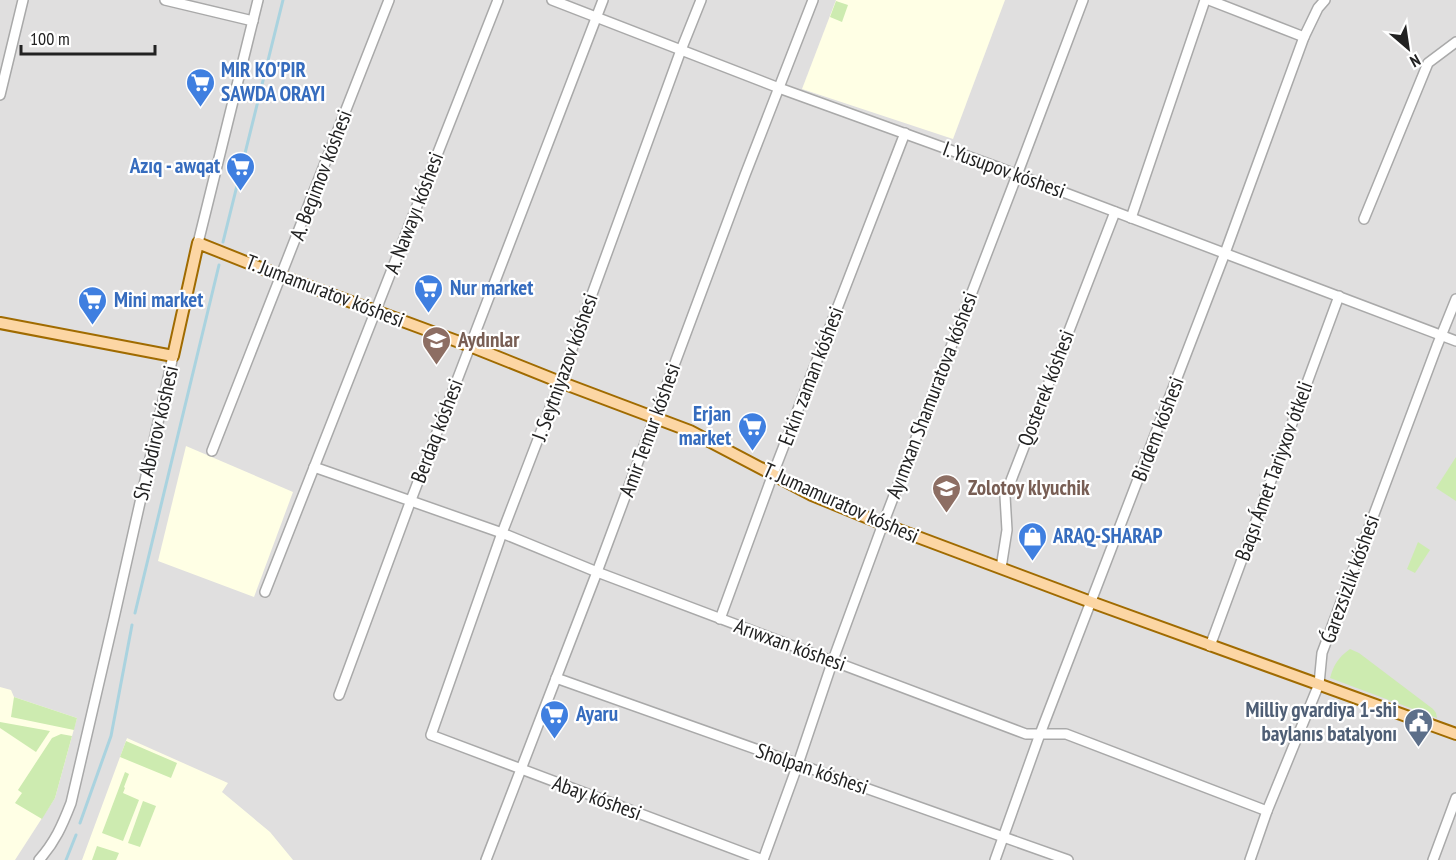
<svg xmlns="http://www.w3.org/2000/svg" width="1456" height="860" viewBox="0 0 1456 860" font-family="'PT Sans Narrow',sans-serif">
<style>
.residential{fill:#e0dfdf}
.education{fill:#ffffe5}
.grass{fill:#cdebb0}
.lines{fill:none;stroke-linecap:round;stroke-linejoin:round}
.stream{stroke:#aad3df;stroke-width:3}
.minor-casing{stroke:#a9a9a9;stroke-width:12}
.major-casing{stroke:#a06b00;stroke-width:14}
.minor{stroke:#fff;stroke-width:9}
.major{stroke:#fcd6a4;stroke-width:10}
.labels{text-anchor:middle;stroke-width:4.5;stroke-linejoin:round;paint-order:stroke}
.shop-label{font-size:21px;font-weight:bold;fill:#366cbe;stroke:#fff;text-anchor:start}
.street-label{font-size:21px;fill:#222;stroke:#fff}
.education-label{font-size:21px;font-weight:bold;fill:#785e54;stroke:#fff;text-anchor:start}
.service-label{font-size:21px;font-weight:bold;fill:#4e5e75;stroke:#fff;text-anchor:end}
</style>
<rect width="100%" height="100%" fill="#f2efe9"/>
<rect class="residential" x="0" y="0" width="1456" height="860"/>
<g class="education">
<path d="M836,0H1005L953,139L802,89Z"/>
<path d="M186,446L293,492L254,597L158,561Z"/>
<path d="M0,687L11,690L14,697L77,718L55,798L15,860H0Z"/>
<path d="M127,738L228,783L222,792L270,832L293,860H82Z"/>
</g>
<g class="grass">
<path d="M836,1L848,5L842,22L830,17Z"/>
<path d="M1456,457V501L1436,488Z"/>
<path d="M1418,542L1430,550L1415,573L1407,569Z"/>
<path d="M1350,649L1359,653L1433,709L1436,713L1437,718L1330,678C1334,664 1338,658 1350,649Z"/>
<path d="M14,697L77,718L74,730L11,717Z"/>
<path d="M0,722L50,731L36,752L0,728Z"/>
<path d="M61,734L72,736L55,798L42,819L15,803L22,793L18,790L52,738Z"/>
<path d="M126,741L177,763L171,778L120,757Z"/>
<path d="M125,772L129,774L124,787L125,788L123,793L139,800L123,841L102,833Z"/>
<path d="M143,801L156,806L140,847L128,843Z"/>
<path d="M97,846L119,853L116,860H92Z"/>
</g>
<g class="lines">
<g class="stream">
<path d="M223,242L283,0"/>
<path d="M135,613L219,265"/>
<path d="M80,823L111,736L132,625"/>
<path d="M66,860L76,835"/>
</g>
<defs>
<g id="minor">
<path d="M165,0L253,21"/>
<path d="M552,0L779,88L997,167L1456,341"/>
<path d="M701,0L681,50L560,382L502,533L431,735L763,860"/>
<path d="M1209,0L1304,37"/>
<path d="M0,95L23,0"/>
<path d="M1131,218L1205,0"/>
<path d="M1364,219L1428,63L1456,42"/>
<path d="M198,243L258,0"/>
<path d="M212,451L389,0"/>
<path d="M314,467L502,533L597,572L1026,734H1066L1267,811"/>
<path d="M1001,568L1007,530L1005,496L1115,212"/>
<path d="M265,592L498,0"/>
<path d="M720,619L773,474L905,133"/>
<path d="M1210,646L1339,296"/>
<path d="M556,678L1068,860"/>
<path d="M339,695L411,500L603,0"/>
<path d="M39,860C55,842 62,826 71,803L114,618L173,356"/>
<path d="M486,860L597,572L745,175L813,0"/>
<path d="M763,860L798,764L833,660L880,532L1017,175L1083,0"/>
<path d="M995,860L1040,734L1225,253L1304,37L1318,8L1325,0"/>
<path d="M1250,860L1267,811L1319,684L1322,653L1437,346L1456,299"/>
<path d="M1433,860L1456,798"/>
</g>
<path id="major" d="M0,323L173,356L198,243L281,276L470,346L560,382L690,431L812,495L883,524L1091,602L1456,734"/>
</defs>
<use href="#minor" class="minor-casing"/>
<use href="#major" class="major-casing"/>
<use href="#minor" class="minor"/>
<use href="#major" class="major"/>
</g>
<defs>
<symbol id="supermarket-pin" viewBox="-11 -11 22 30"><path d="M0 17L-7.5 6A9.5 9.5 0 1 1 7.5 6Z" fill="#3f7fe0" stroke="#fff"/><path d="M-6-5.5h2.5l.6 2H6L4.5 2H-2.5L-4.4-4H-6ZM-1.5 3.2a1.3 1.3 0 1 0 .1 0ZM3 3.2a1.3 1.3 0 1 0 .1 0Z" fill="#fff"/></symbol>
<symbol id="school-pin" viewBox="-11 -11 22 30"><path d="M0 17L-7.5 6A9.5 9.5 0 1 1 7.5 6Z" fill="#8d6e63" stroke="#fff"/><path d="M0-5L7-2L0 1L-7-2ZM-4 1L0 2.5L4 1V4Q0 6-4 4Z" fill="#fff"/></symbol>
<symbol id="shop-pin" viewBox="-11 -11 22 30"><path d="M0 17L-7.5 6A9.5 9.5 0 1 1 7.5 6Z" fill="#3f7fe0" stroke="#fff"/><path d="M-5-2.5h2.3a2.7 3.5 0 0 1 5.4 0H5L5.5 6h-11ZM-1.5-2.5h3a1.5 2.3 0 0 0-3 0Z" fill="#fff"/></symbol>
<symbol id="civic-pin" viewBox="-11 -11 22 30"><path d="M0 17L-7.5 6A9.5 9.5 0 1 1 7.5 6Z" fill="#5c6f8a" stroke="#fff"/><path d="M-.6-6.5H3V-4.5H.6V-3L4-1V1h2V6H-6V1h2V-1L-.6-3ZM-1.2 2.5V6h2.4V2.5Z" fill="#fff"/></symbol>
</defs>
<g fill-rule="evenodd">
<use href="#supermarket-pin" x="184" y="66" width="33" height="45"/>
<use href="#supermarket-pin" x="224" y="150" width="33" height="45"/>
<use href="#supermarket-pin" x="412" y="272" width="33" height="45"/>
<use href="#supermarket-pin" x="76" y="284" width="33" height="45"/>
<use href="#school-pin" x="420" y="324" width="33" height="45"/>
<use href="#supermarket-pin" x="736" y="410" width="33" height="45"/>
<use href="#school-pin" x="930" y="472" width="33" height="45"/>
<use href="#shop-pin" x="1016" y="520" width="33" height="45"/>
<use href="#supermarket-pin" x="538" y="698" width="33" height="45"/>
<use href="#civic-pin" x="1402" y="706" width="33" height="45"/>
</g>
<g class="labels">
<g class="shop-label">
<text x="221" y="77">MIR KO'PIR<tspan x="221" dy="24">SAWDA ORAYI</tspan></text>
<text x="220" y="173" text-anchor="end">Azıq - awqat</text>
<text x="450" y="295">Nur market</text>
<text x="114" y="307">Mini market</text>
<text x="731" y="421" text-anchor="end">Erjan<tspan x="731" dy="24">market</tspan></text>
<text x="1053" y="543">ARAQ-SHARAP</text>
<text x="576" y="721">Ayaru</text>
</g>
<g class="street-label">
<text transform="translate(1004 170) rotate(20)" y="7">I. Yusupov kóshesi</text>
<text transform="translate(321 175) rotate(-69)" y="7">A. Begimov kóshesi</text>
<text transform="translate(414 213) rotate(-69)" y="7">A. Nawayı kóshesi</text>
<text transform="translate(325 291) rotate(21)" y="7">T. Jumamuratov kóshesi</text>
<text transform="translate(565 367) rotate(-70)" y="7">J. Seytniyazov kóshesi</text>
<text transform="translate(811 376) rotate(-69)" y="7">Erkin zaman kóshesi</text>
<text transform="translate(1046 388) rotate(-69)" y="7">Qosterek kóshesi</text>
<text transform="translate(932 395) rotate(-69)" y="7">Ayımxan Shamuratova kóshesi</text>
<text transform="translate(1158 429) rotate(-69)" y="7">Birdem kóshesi</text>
<text transform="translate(650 430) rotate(-70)" y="7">Amir Temur kóshesi</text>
<text transform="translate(437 431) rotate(-69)" y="7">Berdaq kóshesi</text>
<text transform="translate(156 433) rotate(-77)" y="7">Sh. Abdirov kóshesi</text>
<text transform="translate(1274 471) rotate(-70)" y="7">Baqsı Ámet Tariyxov ótkeli</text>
<text transform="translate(841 503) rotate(24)" y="7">T. Jumamuratov kóshesi</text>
<text transform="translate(1350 579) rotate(-70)" y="7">Ǵarezsizlik kóshesi</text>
<text transform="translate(790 645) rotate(20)" y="7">Arıwxan kóshesi</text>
<text transform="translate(812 769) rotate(19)" y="7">Sholpan kóshesi</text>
<text transform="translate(597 798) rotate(20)" y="7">Abay kóshesi</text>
</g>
<g class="education-label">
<text x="458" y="347">Aydınlar</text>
<text x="968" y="495">Zolotoy klyuchik</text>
</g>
<g class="service-label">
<text x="1397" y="717">Milliy gvardiya 1-shi<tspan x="1397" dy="24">baylanıs batalyonı</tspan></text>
</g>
</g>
<g transform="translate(1408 48) rotate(151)" stroke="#ffffff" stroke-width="4.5" paint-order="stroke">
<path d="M0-4.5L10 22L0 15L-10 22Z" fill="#222222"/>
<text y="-9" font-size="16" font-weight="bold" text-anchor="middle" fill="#222222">N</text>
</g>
<path d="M21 45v9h134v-9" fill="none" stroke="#222222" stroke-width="3"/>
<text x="30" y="45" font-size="18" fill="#222222" stroke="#ffffff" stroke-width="4.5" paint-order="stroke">100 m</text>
</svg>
